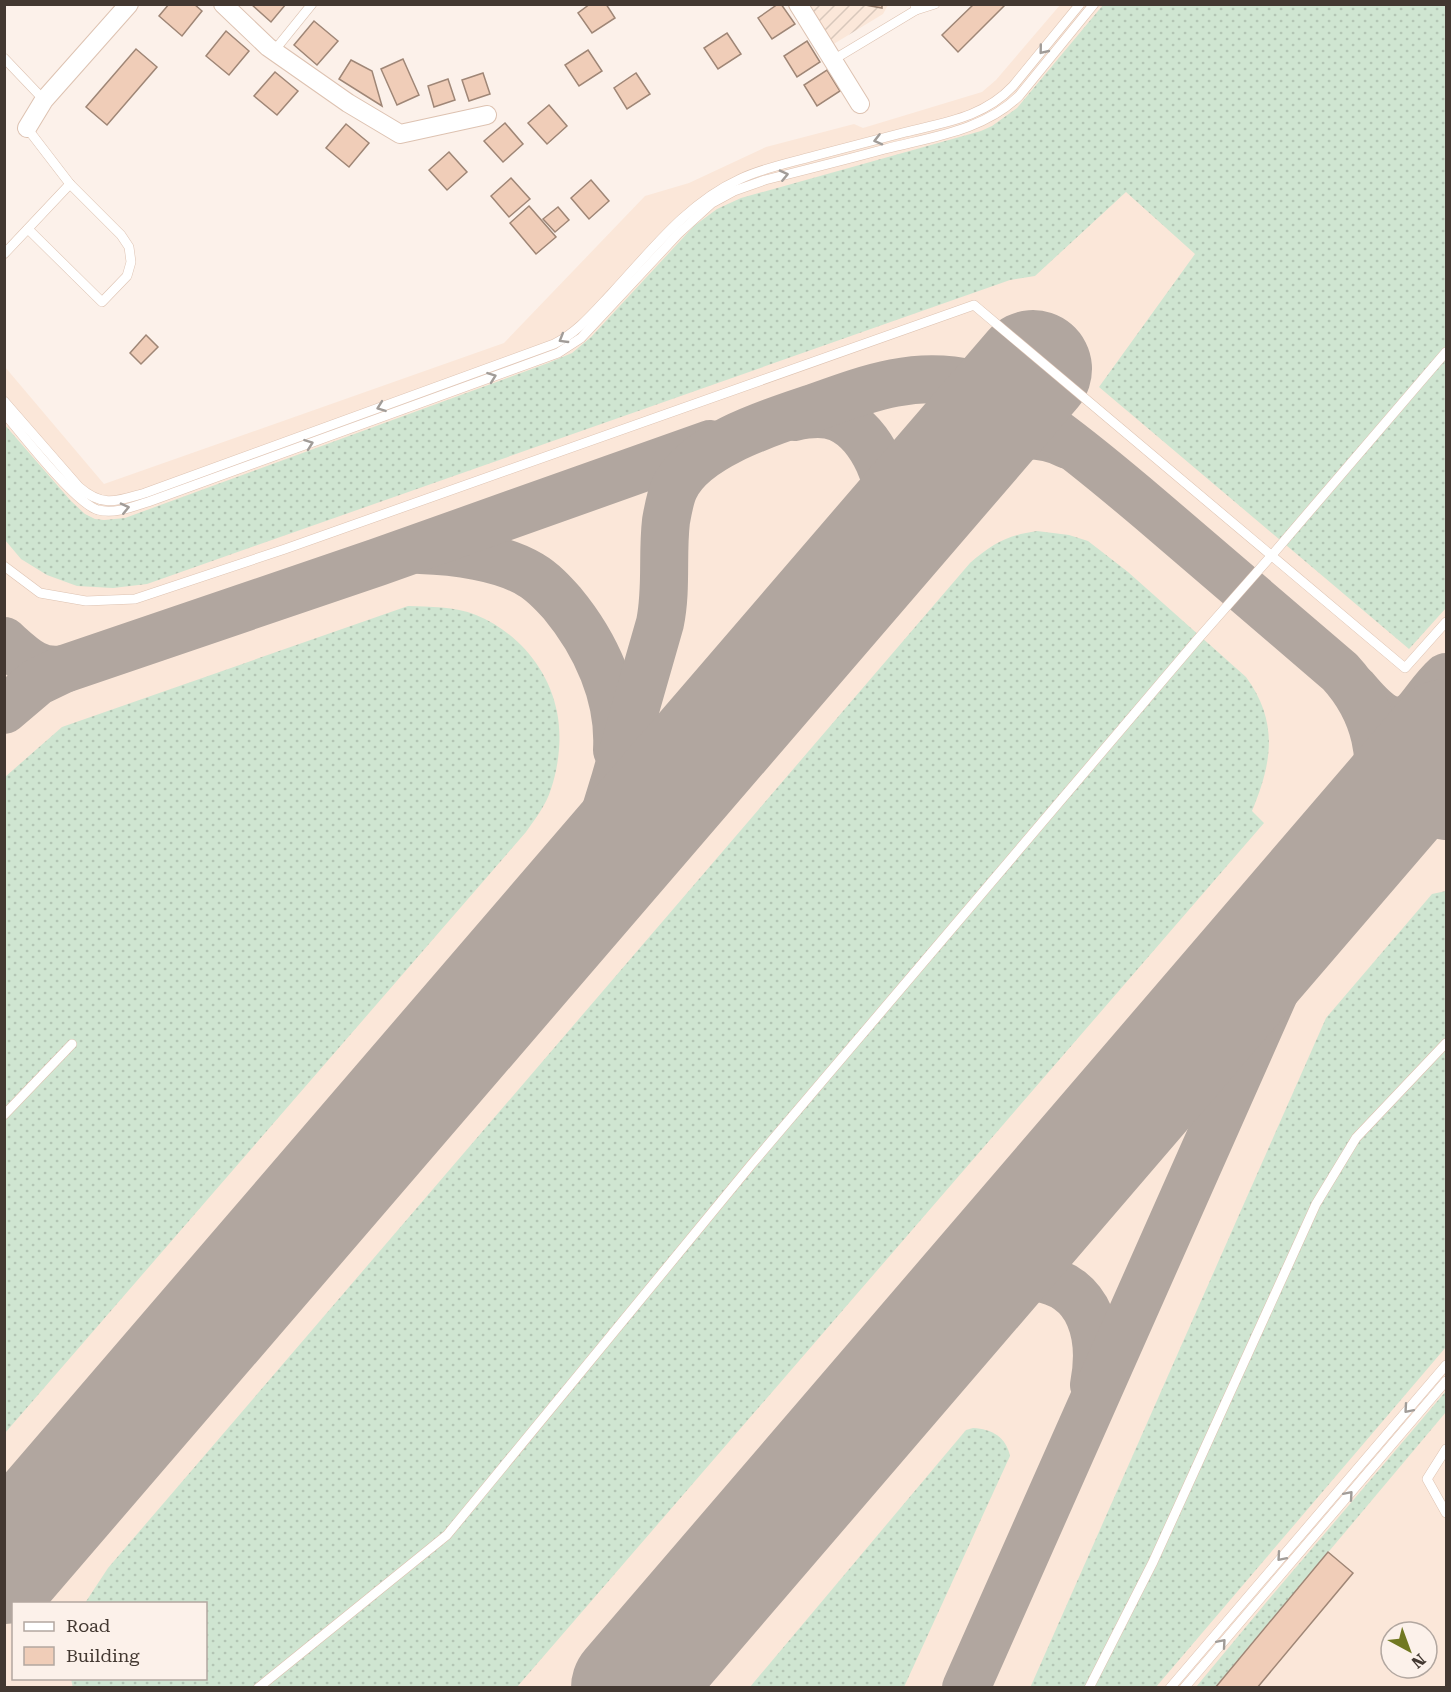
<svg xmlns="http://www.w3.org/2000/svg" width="1451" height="1692" viewBox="0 0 1451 1692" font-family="'Roboto Serif',serif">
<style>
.built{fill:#fbe7d9;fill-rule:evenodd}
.industrial{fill:url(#industrial-furrows)}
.grass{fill:url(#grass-dots)}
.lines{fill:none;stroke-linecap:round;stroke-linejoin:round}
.taxiway{stroke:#b1a69f;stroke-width:48}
.runway{stroke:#b1a69f;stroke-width:118}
.building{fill:#f0cdb8;stroke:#9f8676;stroke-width:1.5}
.lane-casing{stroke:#ddc2b1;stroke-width:10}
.street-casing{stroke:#ddc2b1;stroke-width:20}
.lane{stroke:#fff;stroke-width:9}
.street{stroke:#fff;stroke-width:18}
.oneway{stroke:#a19c98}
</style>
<defs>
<pattern id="industrial-furrows" width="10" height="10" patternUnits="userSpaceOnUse" patternTransform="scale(1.5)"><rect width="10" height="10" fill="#fbe7d9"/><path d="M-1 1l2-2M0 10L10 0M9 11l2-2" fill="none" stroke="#d8c7bb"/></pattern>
<pattern id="grass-dots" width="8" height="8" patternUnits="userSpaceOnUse" patternTransform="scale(1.5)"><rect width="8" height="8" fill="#cfe5d1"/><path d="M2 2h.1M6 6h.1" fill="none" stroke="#b3c5b4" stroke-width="1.8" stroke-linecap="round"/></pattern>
</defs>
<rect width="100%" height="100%" fill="#fcf1ea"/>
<path class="built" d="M1060,5H1446V1687H5V367L104,484L504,343L645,196L689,183L766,147L854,124L863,128L982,92L996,80ZM14,1604H206V1678H14ZM1391,1632H1427V1668H1391Z"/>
<path class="industrial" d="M806,5H888L883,14L832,45Z"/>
<g class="grass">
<path d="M1103,5H1446V608L1409,649L1099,387L1195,254L1126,192L1035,276L1010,280L147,584L113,588L77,586L47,575L21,559L5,540L4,424L71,501L85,514L95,519L104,520L125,518L548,363L572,353L591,337L694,226L717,209L741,198L981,131L992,126L1017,108Z"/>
<path d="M1037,531L1069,535L1088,541L1128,572L1246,677C1279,722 1272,763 1252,811L1264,823L517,1687L73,1688L71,1679L206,1678V1604L85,1603L108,1568L970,563C992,544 1008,535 1037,531Z"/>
<path d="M408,606C430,607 454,606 476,615C516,631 549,669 557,712C562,737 559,765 551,789C546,805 535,819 526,832L5,1433V777L62,727Z"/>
<path d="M1446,891V1347L1156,1687L1030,1688L1326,1018L1432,894Z"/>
<path d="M1446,1391V1412L1215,1687H1196L1269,1599Z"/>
<path d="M973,1428C992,1429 1006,1437 1010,1456L904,1687H750L966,1430Z"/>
</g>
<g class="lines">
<g class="taxiway">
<path d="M794,417C808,414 825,412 839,418C872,433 895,485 889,520C885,538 874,553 862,568"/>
<path d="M938,480C949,469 960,457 973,449C1000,433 1040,430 1068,445"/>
<path d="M420,550C454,551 502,557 531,575C543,582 553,593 562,603C596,644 620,696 617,750"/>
<path d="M4,641C23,658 38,674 64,669"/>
<path d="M1354,688C1370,707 1395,738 1419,709C1428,698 1435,687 1446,677"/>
<path d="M4,710L37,682L64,669L378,562L710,444"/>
<path d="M1379,752C1392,797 1397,808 1446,816"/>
<path d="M579,897L615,780L660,623C667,589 662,555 666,521C668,510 670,498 674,489C693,446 771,422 813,408C866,389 915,370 972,384C1002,392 1025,410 1049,428C1085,454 1118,482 1151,510C1214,564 1277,618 1340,672C1375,710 1388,761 1371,811C1366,825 1357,838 1349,852"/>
<path d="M945,1322C960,1307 975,1290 996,1282C1009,1278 1023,1277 1037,1278C1092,1285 1103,1338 1094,1385"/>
<path d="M641,1688L649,1671L666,1645"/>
<path d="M966,1688L1324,881"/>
</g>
<g class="runway">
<path d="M4,1565L1033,369"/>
<path d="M630,1688L1446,738"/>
</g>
</g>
<g class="building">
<path d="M169,4H194L202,11L182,36L159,16Z"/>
<path d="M251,4H286L271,22Z"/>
<path d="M590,4H606L615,18L592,33L578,13Z"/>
<path d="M778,4H781L795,24L772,39L758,18Z"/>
<path d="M860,4H882V8Z"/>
<path d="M974,4H1006L958,52L942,35Z"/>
<path d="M314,21L338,41L317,65L294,45Z"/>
<path d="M226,31L249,51L229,75L206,56Z"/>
<path d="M727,33L741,54L718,69L704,48Z"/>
<path d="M807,41L820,62L797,77L784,56Z"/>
<path d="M136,49L157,67L107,125L86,107Z"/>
<path d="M588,50L602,71L579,86L565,65Z"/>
<path d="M403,59L419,95L397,105L381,69Z"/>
<path d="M351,60L372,71L382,106L339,79Z"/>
<path d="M827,70L840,91L817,106L804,85Z"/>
<path d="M275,72L298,91L277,115L254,96Z"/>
<path d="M483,73L490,94L469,101L462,80Z"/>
<path d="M636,73L650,94L627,109L614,88Z"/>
<path d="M448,79L455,100L434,107L428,86Z"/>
<path d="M549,105L567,126L547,144L528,123Z"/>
<path d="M505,123L523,144L503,162L484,141Z"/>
<path d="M346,124L369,143L349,167L326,148Z"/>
<path d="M449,152L467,172L447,190L429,170Z"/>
<path d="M511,178L530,199L509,217L491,196Z"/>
<path d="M591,180L609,201L589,219L571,198Z"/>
<path d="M529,206L556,237L536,254L510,223Z"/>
<path d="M558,207L569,220L555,232L543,219Z"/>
<path d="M146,335L158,347L141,364L130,353Z"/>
<path d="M1328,1552L1353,1573L1257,1688H1215Z"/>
</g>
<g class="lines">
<defs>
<g id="lane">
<path d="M916,10L935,4"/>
<path d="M274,51L312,4"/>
<path d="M4,58L44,100"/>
<path d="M833,60L916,10L915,4"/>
<path d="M27,128L70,184L121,235L129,247L131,262L127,276L102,302L28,229"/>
<path d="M4,254L70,184"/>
<path d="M4,401L79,487C103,508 117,501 145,493L554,344C578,332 594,312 612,293C651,251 687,203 740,179C763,168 789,163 814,156C845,148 876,140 906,132C946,122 984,117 1013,86L1080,4"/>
<path d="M4,413C22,434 76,504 98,510C115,514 132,507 148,502L558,353L581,338L678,234L712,203L734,191L765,180C805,170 845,160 885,149C931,137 983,131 1019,96L1094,4"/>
<path d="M4,566L40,593L86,601L135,599L285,549L974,305L1405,668L1446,622"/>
<path d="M4,1115L72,1044"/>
<path d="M1446,1449L1427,1479L1446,1513"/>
<path d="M258,1688L447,1535L751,1165L1197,640L1272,555L1446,352"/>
<path d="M1089,1688L1153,1562L1316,1204L1356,1138L1446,1043"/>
<path d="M1170,1688L1446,1365"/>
<path d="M1184,1688L1446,1381"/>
</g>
<g id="street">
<path d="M223,4L268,47L348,103L400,134L487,115"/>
<path d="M798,4L860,104"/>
<path d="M27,128L44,100L129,4"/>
</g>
</defs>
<use href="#lane" class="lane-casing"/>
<use href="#street" class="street-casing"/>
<use href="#lane" class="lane"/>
<use href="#street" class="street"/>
</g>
<defs><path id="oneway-chevron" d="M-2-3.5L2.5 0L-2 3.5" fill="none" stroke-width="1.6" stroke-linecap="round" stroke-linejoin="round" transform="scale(1.5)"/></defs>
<g class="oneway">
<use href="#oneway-chevron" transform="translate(1043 50) rotate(129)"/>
<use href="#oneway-chevron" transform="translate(878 140) rotate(166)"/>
<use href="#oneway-chevron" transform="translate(784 175) rotate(-13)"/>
<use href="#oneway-chevron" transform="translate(563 339) rotate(149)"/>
<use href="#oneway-chevron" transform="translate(492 377) rotate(-20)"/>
<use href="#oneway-chevron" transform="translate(381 407) rotate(160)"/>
<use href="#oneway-chevron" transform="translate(309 444) rotate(-20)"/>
<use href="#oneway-chevron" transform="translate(125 508) rotate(-13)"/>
<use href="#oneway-chevron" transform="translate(1408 1409) rotate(131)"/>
<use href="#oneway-chevron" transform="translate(1349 1495) rotate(-49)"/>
<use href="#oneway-chevron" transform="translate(1281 1557) rotate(131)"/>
<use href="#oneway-chevron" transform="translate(1222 1643) rotate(-49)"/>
</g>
<rect width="1451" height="1692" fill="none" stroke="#433831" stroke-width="12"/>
<rect x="12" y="1602" width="195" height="78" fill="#fcf1ea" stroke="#b2a7a0" stroke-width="1.5"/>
<rect x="24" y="1622" width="30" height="9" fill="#ffffff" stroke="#b2a7a0" stroke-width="1.5"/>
<text x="66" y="1632" font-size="18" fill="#433831">Road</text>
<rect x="24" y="1647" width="30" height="18" fill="#f0cdb8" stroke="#b2a7a0" stroke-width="1.5"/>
<text x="66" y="1662" font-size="18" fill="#433831">Building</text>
<g transform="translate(1409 1650) rotate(139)"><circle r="28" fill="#fcf1ea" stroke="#b2a7a0" stroke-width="1.5"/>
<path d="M0-4.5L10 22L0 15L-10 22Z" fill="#717821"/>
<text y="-9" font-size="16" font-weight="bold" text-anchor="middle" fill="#433831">N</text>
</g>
</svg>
